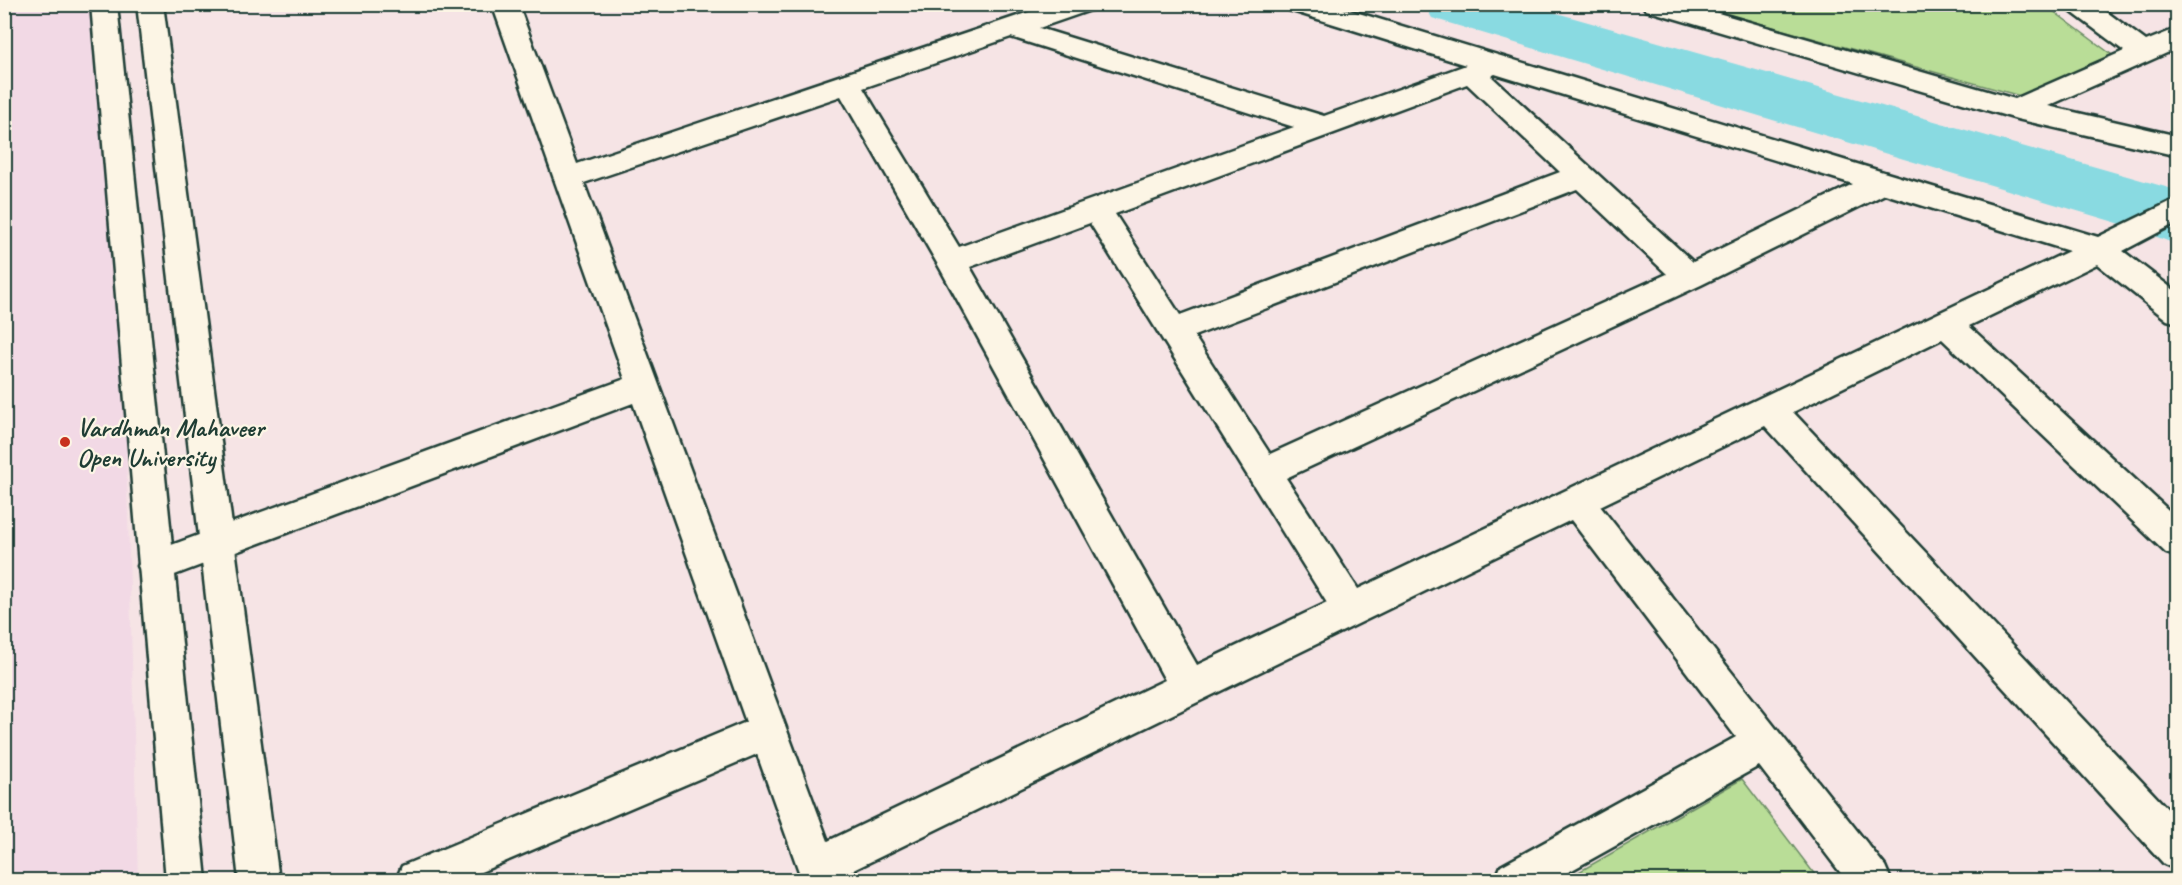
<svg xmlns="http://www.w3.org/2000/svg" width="2182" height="885" viewBox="0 0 2182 885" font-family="Caveat,sans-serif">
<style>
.built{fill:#f2d9e5}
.green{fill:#b9dd97;stroke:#6c8d66;stroke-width:1.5}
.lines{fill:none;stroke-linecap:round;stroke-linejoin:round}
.river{fill:#89dae1;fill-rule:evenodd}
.minor-casing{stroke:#1f3d34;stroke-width:5}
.tertiary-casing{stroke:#1f3d34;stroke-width:5}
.minor{fill:#fcf5e5;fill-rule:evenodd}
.tertiary{fill:#fcf5e5;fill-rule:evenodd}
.poi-dot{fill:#c8321e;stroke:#fcf5e5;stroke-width:2}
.labels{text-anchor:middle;stroke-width:4.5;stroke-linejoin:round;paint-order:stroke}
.poi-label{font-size:26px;font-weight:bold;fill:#1f3d34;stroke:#fcf5e5;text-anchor:start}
</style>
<rect width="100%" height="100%" fill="#f6e4e5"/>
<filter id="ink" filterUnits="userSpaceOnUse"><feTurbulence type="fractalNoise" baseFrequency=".0167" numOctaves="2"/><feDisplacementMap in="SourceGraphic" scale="12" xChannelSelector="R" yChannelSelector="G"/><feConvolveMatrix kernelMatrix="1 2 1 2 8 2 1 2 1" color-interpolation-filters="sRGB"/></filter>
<g filter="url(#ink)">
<path class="built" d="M5,5H114L138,880H5Z"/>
<g class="green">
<path d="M1694,5H2045L2115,57L2024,97Z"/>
<path d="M1742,779L1819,880H1573L1570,877Z"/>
</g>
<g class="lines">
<path class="river" d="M1424,4H1525L2176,190L2178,245L2131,227L1432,18Z"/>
<defs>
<g id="minor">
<path d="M492,4H518L577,164L1053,4H1095L1091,10L1039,28L1324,116L1466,65L1289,10L1285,4H1329L2098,237L2178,198V222L2123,251L2178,293V323L2167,320L2097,264L1969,326L2178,519V557L2166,553L1942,339L1793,412L2178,820V870L2164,864L1765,426L1600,506L1885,866L1891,880H1846L1759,766L1554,880H1495L1501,866L1736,737L1571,520L841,876L842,880H802L757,754L462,880H396L402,866L746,722L633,403L156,582L144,577L138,566L144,555L625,379ZM1011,37L1294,127L959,247L863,88ZM1495,74L1853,184L1693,262L1491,76ZM1467,84L1560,172L1180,315L1115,214ZM841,96L941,270L1165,680L828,841L584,183ZM1577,189L1667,274L1270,454L1194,336ZM1885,194L2069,251L1358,589L1286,478L1701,285ZM1090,223L1327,603L1197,665L970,267Z"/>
<path d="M1642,4H1687L2015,99L2124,51L2069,10L2065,4H2096L2146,41L2178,28V48L2048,106L2178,136V156L2017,119L1646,10Z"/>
</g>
<g id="tertiary">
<path d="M91,4H117L206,880H166Z"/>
<path d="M137,4H163L279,880H239Z"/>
</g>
</defs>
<use href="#minor" class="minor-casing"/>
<use href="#tertiary" class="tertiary-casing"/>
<use href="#minor" class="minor"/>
<use href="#tertiary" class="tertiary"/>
</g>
</g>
<circle class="poi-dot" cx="65" cy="442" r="6"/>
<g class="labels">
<g class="poi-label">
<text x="77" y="436">Vardhman Mahaveer<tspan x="77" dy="30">Open University</tspan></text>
</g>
</g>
<rect width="2182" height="885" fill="none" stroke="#fcf5e5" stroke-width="24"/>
<rect x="12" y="12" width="2158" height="861" fill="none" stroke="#1f3d34" stroke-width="2" filter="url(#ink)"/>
</svg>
